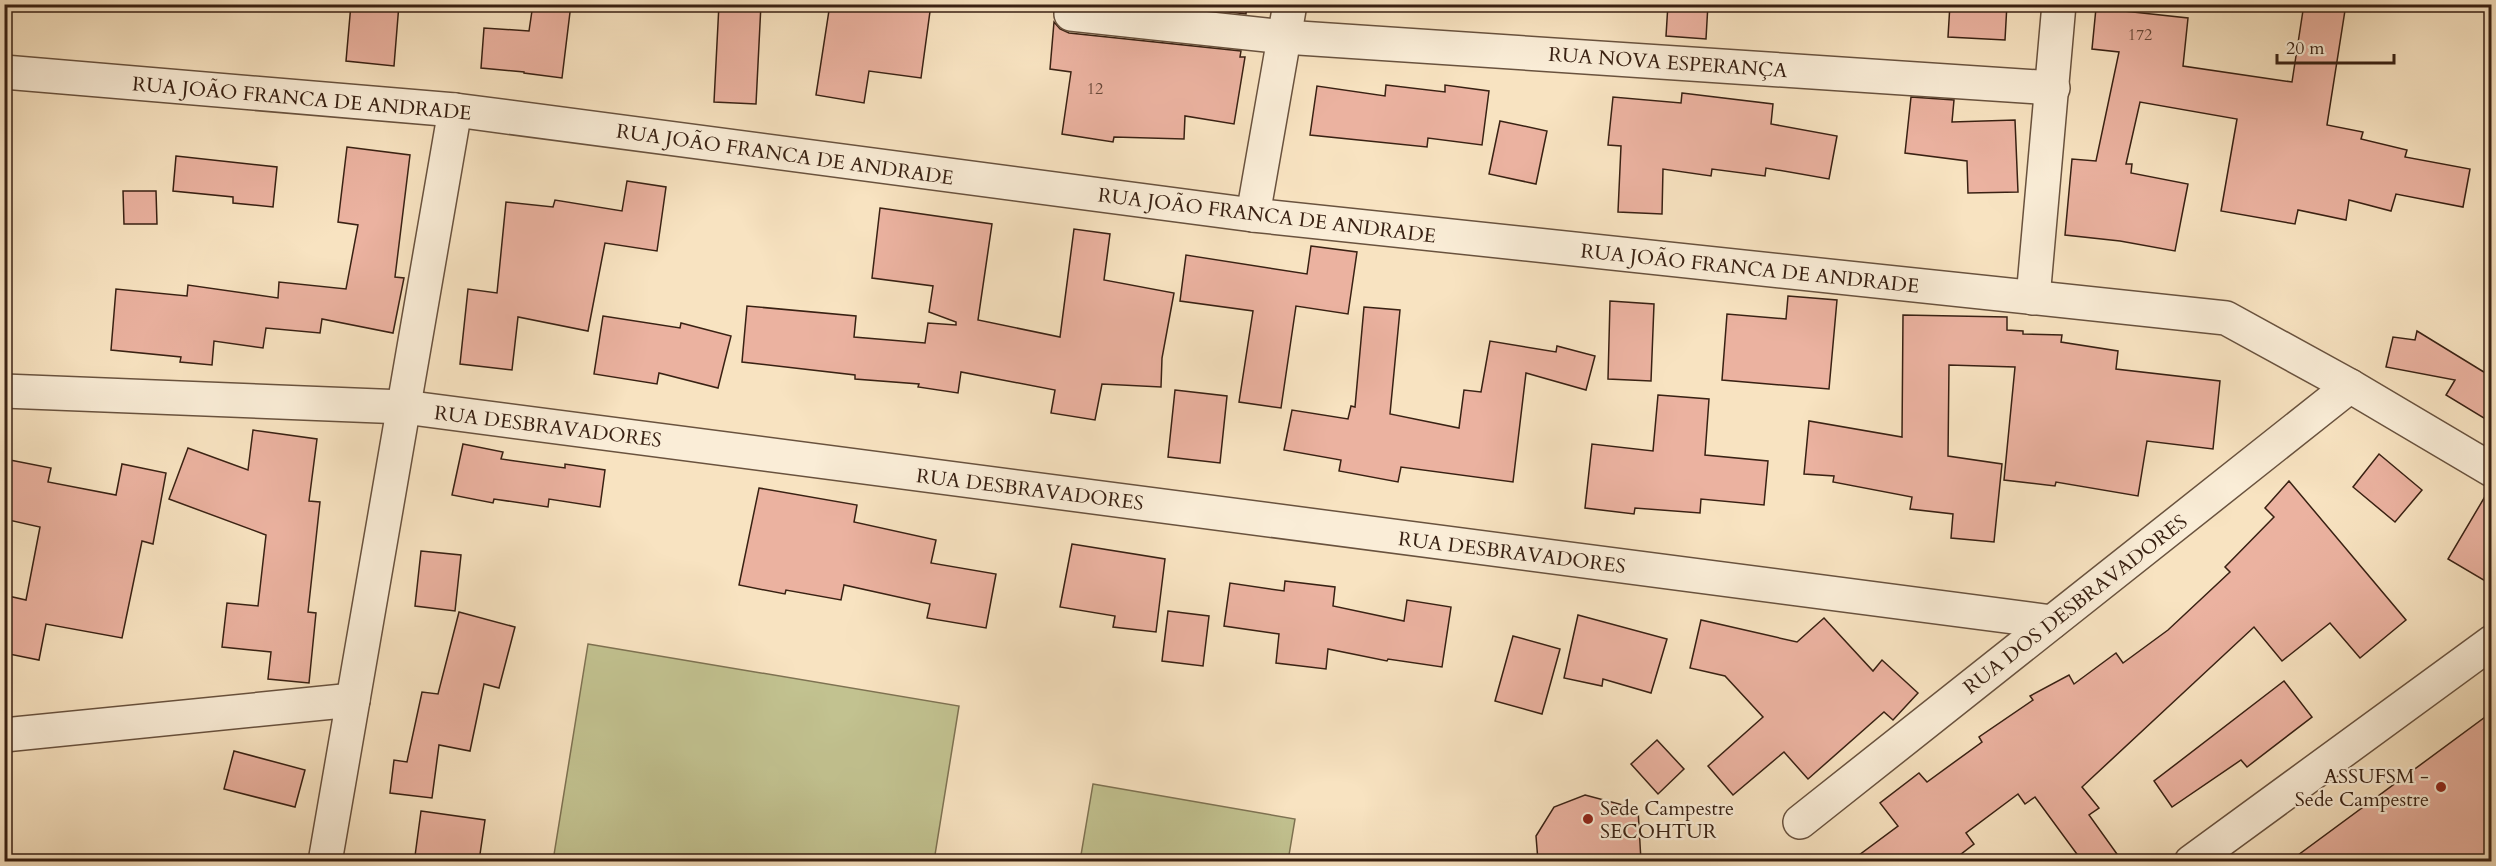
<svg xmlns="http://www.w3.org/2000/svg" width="2496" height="866" viewBox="0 0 2496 866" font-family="Cardo,serif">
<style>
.green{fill:#c2c290;stroke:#7e7252;stroke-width:1.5}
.building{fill:#ebb2a0;stroke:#392113;stroke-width:1.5}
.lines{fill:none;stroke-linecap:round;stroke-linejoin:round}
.minor-casing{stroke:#69523e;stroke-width:36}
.minor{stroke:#faedd7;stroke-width:33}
.poi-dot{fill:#8f2418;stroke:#faedd7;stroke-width:2}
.labels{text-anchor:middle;stroke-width:4.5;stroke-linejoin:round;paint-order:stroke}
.number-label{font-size:16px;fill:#664536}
.street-label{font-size:20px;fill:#392113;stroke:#faedd7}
.poi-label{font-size:20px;fill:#392113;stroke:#faedd7;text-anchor:end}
</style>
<rect width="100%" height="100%" fill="#f8e3c1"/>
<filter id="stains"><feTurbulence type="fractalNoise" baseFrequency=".00333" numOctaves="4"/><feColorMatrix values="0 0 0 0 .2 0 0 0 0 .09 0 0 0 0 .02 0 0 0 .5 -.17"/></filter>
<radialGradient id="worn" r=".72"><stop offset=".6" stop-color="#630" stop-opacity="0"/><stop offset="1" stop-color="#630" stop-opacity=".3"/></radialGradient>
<g class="green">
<path d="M588,644L959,706L934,861H553Z"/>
<path d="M1093,784L1295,819L1288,861H1080Z"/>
</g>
<g class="building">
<path d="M351,4H399L394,66L346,61Z"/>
<path d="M533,4H571L562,78L524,73V72L481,68L484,28L529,31Z"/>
<path d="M719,4H761L756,104L714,102Z"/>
<path d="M830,4H931L921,78L869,71L864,103L816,95Z"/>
<path d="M1158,4H1247L1246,14Z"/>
<path d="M1668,4H1708L1706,39L1666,36Z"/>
<path d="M1950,4H2007L2005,40L1948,37Z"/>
<path d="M2304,4H2346L2327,125L2363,132L2361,139L2407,150L2405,157L2470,169L2463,207L2396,194L2391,211L2349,200L2346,220L2298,210L2295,224L2221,211L2237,119L2140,102L2126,164H2132L2131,173L2188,184L2175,251L2120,241L2065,235L2072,159L2096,161L2119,52L2092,49L2096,8L2188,18L2183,66L2292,82Z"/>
<path d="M1054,22L1060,29L1069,33L1241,51L1240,57H1245L1234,124L1185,116L1184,139L1114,137L1113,142L1062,134L1071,72L1050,69Z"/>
<path d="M1386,85L1445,92V85L1489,91L1482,145L1428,138L1427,147L1310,135L1317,86L1385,96Z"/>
<path d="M1682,93L1773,104L1771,124L1837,136L1829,179L1766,168L1765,176L1712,169L1711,176L1663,169L1662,214L1618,212L1621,146L1608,145L1613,97L1681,103Z"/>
<path d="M1911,97L1954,100L1952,122L2015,120L2018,192L1968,193L1967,161L1905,153Z"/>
<path d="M1500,121L1547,131L1536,184L1489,174Z"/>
<path d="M347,147L410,155L395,277L404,278L393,333L322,319L320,333L266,328L263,348L214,341L212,365L180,362L181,357L111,350L116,289L187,296L188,285L278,298L279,282L346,289L358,225L338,222Z"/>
<path d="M176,156L277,167L273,207L233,203V197L173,191Z"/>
<path d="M627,181L666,187L657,251L605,243L588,331L518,317L512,370L460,364L468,289L497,293L506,202L553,207L555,200L622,211Z"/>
<path d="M123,191H156L157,224H124Z"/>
<path d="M880,208L992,224L978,320L1060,337L1074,229L1110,234L1104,280L1174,293L1162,358L1161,387L1102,384L1095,420L1051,413L1055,390L961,372L958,393L918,387L919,384L855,379V375L742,362L747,306L856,316L854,337L925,343L928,323L956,325V322L929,312L933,286L872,278Z"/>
<path d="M1311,246L1357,252L1348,314L1296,306L1281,408L1239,402L1253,311L1180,301L1186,255L1307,274Z"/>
<path d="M1788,296L1837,300L1829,389L1722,380L1727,314L1786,319Z"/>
<path d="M1610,301L1654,304L1651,381L1608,379Z"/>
<path d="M1364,307L1400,310L1390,414L1459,428L1464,390L1481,392L1490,341L1556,352L1557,346L1595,356L1586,390L1526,373L1513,482L1401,467L1398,482L1339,471L1341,460L1284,450L1292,410L1348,419L1351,406L1355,407Z"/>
<path d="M1903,315L2007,317V330L2023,331V334L2062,335L2061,342L2118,351L2116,369L2220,381L2213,449L2147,441L2138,496L2056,482L2055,486L2004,480L2015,367L1949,365L1948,456L2002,464L1994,542L1951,538L1953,514L1910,509L1912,497L1833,482L1834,476L1804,474L1809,421L1902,437Z"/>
<path d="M603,316L680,328L681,323L731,336L718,388L659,373L657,384L594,374Z"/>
<path d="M2417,331L2492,377V423L2446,395L2455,380L2386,367L2393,337L2415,340Z"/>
<path d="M1175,390L1227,396L1220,463L1168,457Z"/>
<path d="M1658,395L1709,399L1705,455L1768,461L1764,505L1701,499L1700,513L1635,508L1634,514L1585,508L1592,444L1653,451Z"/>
<path d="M253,430L317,439L309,501L320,502L308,612L316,613L309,683L268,679L271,652L222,647L227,603L258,606L266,535L169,499L188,448L248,470Z"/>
<path d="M463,444L503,452L501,459L565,468V464L605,470L600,507L549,499L548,507L494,499L493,503L452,495Z"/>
<path d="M2379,454L2422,490L2395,522L2353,487Z"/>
<path d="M10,460L51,468L48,482L116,495L122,464L166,473L153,544L142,541L122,638L46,624L39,660L4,653V595L26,600L40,527L4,519V488Z"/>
<path d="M2289,481L2406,620L2360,658L2330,623L2282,661L2254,627L2082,787L2099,808L2089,815L2122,861H2082L2035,797L2025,804L2018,794L1966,833L1974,844L1952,861H1851L1898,826L1880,803L1919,773L1927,782L1982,742L1979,737L2033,700L2030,696L2069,675L2074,684L2116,653L2123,663L2168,630L2230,572L2225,567L2274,517L2265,508Z"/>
<path d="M759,488L857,505L854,522L936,540L931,563L996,574L986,628L927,618L930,604L844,585L841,600L786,590L785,594L739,585Z"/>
<path d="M2490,488L2492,489V585L2448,559Z"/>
<path d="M1072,544L1165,559L1156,632L1113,627L1115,616L1060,607Z"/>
<path d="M421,551L461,555L455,611L415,606Z"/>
<path d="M1285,581L1335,587L1333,606L1404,621L1407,600L1451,607L1442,667L1388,659L1387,661L1328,649L1326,669L1276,663L1279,634L1224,626L1230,583L1284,591Z"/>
<path d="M1168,611L1209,616L1203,666L1162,661Z"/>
<path d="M459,612L515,627L499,688L484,684L470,751L439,745L432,798L390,793L394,760L407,762L422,692L438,694Z"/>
<path d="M1578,615L1667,639L1651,693L1603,679L1602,686L1564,678Z"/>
<path d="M1824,618L1873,671L1882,660L1918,693L1893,720L1884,712L1808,779L1784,752L1733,795L1708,766L1763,717L1725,676L1690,668L1701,620L1797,642Z"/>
<path d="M1513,636L1560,649L1542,714L1495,701Z"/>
<path d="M2284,681L2312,717L2247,767L2241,760L2172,807L2154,781Z"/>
<path d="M2492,712V861H2290Z"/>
<path d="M1657,740L1684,769L1658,794L1631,764Z"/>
<path d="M234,751L305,770L295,807L224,789Z"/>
<path d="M1585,795L1638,809L1641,861H1538L1536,836L1554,807Z"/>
<path d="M421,811L485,820L479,861H454L415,856Z"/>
</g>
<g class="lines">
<defs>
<g id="minor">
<path d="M1071,14L1284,37L2053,88"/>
<path d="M4,72L455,110L1253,215L2226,318L2350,386L2492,470"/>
<path d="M1253,215L1290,4"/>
<path d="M2033,298L2059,4"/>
<path d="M4,391L404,407L2052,622"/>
<path d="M4,735L353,700"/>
<path d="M1800,822L2350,386"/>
<path d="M325,862L455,110"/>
<path d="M2191,862L2492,642"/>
</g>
</defs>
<use href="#minor" class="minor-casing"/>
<use href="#minor" class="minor"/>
</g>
<g class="poi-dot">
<circle cx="2441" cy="787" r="6"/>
<circle cx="1588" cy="819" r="6"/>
</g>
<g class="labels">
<g class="number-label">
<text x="2140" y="40">172</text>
<text x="1095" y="94">12</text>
</g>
<g class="street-label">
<text transform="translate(1668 62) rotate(4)" y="7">RUA NOVA ESPERANÇA</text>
<text transform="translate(302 98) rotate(5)" y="7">RUA JOÃO FRANCA DE ANDRADE</text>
<text transform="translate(785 154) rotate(8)" y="7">RUA JOÃO FRANCA DE ANDRADE</text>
<text transform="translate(1267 215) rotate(7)" y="7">RUA JOÃO FRANCA DE ANDRADE</text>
<text transform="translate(1750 268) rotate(6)" y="7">RUA JOÃO FRANCA DE ANDRADE</text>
<text transform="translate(548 426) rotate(7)" y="7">RUA DESBRAVADORES</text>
<text transform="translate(1030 489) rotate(7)" y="7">RUA DESBRAVADORES</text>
<text transform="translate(1512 552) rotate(7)" y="7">RUA DESBRAVADORES</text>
<text transform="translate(2075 604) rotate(-38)" y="7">RUA DOS DESBRAVADORES</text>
</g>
<g class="poi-label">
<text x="2429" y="783">ASSUFSM -<tspan x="2429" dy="23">Sede Campestre</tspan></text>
<text x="1600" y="815" text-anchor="start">Sede Campestre<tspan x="1600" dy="23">SECOHTUR</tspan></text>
</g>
</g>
<rect width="2496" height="866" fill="none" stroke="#f8e3c1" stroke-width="24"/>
<rect x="6" y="6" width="2484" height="854" fill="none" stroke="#392113" stroke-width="3"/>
<rect x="12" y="12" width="2472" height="842" fill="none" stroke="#392113" stroke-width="1.5"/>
<path d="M2277 54v9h117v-9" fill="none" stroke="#392113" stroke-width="3"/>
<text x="2286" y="54" font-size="18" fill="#392113" stroke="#faedd7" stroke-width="4.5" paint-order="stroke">20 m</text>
<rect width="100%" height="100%" filter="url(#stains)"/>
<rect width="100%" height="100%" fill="url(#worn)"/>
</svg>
